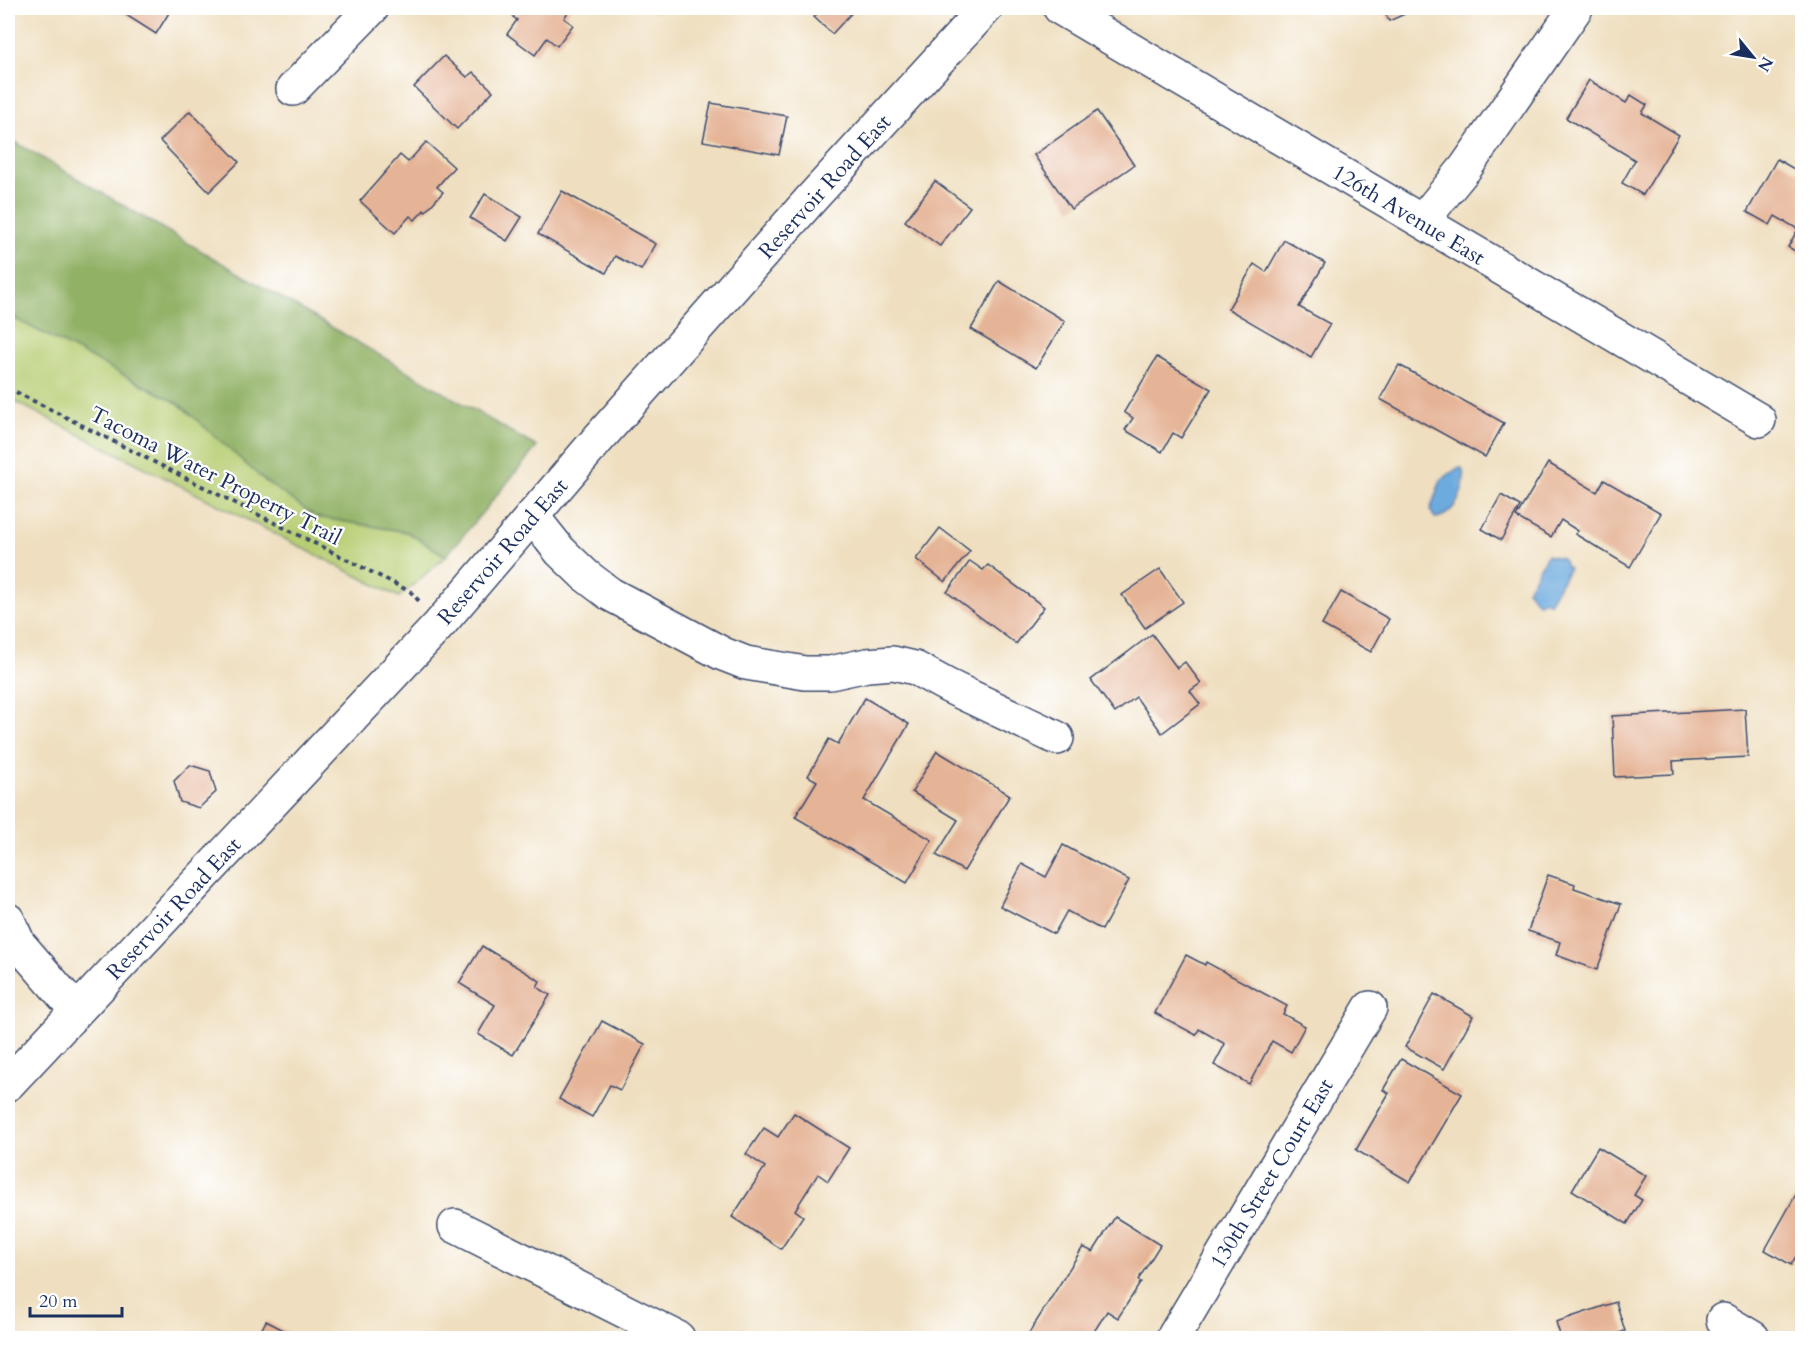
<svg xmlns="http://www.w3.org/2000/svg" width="1810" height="1346" viewBox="0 0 1810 1346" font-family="Cardo,serif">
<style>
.green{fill:#b7ce73;stroke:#697e68;stroke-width:1.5}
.forest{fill:#91b165;stroke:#567062;stroke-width:1.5}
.water{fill:#6daade;stroke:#446c9e;stroke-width:1.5}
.building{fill:#e5b395}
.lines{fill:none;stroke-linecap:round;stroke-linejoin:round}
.minor-casing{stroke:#3b496d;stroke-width:36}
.path{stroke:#3b496d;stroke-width:4;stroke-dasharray:4.5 4.5;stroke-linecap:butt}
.minor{stroke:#fff;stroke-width:33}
.labels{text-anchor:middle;stroke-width:4.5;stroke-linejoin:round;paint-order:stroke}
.street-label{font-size:22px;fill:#1b2f5e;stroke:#fff}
</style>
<rect width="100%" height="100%" fill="#fff"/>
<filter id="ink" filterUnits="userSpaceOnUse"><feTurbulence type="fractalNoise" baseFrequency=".0167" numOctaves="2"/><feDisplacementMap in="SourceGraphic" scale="12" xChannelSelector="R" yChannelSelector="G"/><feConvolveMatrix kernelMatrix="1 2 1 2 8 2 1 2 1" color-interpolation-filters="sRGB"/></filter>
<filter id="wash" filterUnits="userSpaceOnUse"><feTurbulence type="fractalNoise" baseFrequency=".008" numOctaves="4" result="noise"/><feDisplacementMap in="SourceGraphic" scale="24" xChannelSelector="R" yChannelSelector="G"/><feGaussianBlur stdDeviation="1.35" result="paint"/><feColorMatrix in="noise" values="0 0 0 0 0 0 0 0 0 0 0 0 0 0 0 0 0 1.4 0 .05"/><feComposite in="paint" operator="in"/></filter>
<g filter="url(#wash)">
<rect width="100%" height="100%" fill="#efdfc0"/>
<path class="green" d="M8,315L178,403L265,481L317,517L407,532L446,556L399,597L8,398Z"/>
<path class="forest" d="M8,138L537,447L446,556L407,532L317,517L265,481L178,403L8,315Z"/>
<g class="water">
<path d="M1458,468H1462C1469,485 1455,517 1435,518L1430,510L1441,480Z"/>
<path d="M1547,555C1554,559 1565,553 1565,566L1569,568L1549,603L1545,600L1539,603C1532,600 1532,593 1527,590Z"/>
</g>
<g id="blocks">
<g class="building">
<path d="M115,8H172L156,34Z"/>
<path d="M520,8H571L564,18L573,25L557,46L547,38L535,55L507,34L517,20L513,17Z"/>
<path d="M648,8H661L657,13Z"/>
<path d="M823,8H856L832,34L814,17Z"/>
<path d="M1383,8H1418L1389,21Z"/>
<path d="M444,56L467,77L473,72L493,91L457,129L414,87Z"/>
<path d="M1589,80L1626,103L1631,95L1647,105L1642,113L1679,135L1643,195L1622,183L1635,160L1566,118Z"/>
<path d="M711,103L787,116L779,155L703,141Z"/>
<path d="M190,111L239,162L209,192L160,141Z"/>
<path d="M1097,111L1134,165L1071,209L1034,155Z"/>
<path d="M426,142L454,167L437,187L443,192L425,212L424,210L415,220L410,216L395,233L360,201L400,155L408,162Z"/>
<path d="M1777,159L1799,172L1802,167V255L1788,247L1798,229L1775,216L1770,225L1747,212Z"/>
<path d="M935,181L970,207L940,246L905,221Z"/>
<path d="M562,191L656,244L641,270L615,256L606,273L538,234Z"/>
<path d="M485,194L522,217L507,241L470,218Z"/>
<path d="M1284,240L1325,263L1299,307L1330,324L1311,357L1228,309L1254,264L1266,272Z"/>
<path d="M999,281L1065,321L1036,368L971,329Z"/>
<path d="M1157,357L1211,389L1181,438L1173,433L1162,452L1125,430L1133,418L1124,412Z"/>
<path d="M1399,365L1504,423L1485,457L1380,399Z"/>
<path d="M1548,463L1597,492L1604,480L1661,513L1630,567L1575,534L1578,531L1561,520L1551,537L1516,517Z"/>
<path d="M1501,495L1520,506L1501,540L1482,529Z"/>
<path d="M940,528L970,551L945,582L916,559Z"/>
<path d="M970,561L983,570L988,565L1044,607L1016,644L947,592Z"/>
<path d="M1160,569L1183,602L1145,628L1122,595Z"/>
<path d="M1341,592L1389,619L1371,652L1322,625Z"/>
<path d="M1152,634L1177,668L1185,662L1201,683L1190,691L1200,704L1162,733L1136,697L1115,713L1091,680Z"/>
<path d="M865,698L909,724L864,800L932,840L907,883L795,817L817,781L808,776L829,739L838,744Z"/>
<path d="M1745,709L1748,757L1673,761L1674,774L1615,777L1612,716Z"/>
<path d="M937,751L1010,795L964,871L936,855L958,820L912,792Z"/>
<path d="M190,765L210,771L216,792L199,808L180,802L174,781Z"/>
<path d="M1063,845L1129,880L1102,930L1067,911L1054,934L1000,906L1022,864L1046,877Z"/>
<path d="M1548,875L1575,884L1574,888L1621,904L1597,970L1556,955L1560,942L1528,931Z"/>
<path d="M482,946L540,981L537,987L550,995L513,1055L478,1034L495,1005L459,983Z"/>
<path d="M1186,955L1205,965L1206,962L1287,1006L1283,1014L1305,1026L1291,1052L1272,1041L1249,1084L1214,1065L1225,1044L1199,1029L1196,1035L1155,1013Z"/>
<path d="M1434,994L1473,1016L1444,1069L1405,1047Z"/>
<path d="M602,1021L645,1044L620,1090L610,1085L592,1117L559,1099Z"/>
<path d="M1401,1059L1462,1094L1410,1182L1356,1150L1389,1093L1383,1090Z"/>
<path d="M794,1113L849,1148L828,1181L818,1174L795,1210L803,1216L781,1249L732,1217L765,1167L746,1154L764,1128L778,1137Z"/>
<path d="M1598,1147L1646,1176L1634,1195L1642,1200L1627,1224L1572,1190Z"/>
<path d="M1799,1189L1802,1191V1246L1791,1265L1765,1250Z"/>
<path d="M1115,1217L1160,1245L1138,1280L1141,1282L1118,1318L1107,1311L1090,1338H1026L1083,1247L1093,1252Z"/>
<path d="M1616,1302L1625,1331L1616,1334L1618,1338H1561L1556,1322Z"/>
<path d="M266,1321L299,1338H257Z"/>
</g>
</g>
</g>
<g filter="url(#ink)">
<use href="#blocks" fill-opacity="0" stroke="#3b496d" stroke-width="1.5"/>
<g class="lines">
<defs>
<g id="minor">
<path d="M1060,8L1759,420"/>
<path d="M293,89L372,8"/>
<path d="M1422,221L1466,167L1576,8"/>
<path d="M532,516L560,551L585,575L610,594L723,654L746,663L805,673H830L867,665L893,663L915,668L948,686L1057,738"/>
<path d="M8,920L19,944L76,1010"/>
<path d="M8,1084L439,625L599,438L811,199L986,8"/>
<path d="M455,1226L678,1338"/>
<path d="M1723,1320L1753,1338"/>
<path d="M1173,1338L1370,1008"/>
</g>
</defs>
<use href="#minor" class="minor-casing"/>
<path class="path" d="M8,388L411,592L419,601"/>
<use href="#minor" class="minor"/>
</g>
</g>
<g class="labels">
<g class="street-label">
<text transform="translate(824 186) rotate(-48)" y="8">Reservoir Road East</text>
<text transform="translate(1409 214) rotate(31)" y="8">126th Avenue East</text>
<text transform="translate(216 475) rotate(27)" y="8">Tacoma Water Property Trail</text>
<text transform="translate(502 551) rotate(-49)" y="8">Reservoir Road East</text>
<text transform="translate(173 908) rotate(-47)" y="8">Reservoir Road East</text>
<text transform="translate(1271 1173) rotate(-59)" y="8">130th Street Court East</text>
</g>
</g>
<rect width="1810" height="1346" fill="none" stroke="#fff" stroke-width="30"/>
<g transform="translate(1753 57) rotate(120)" stroke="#ffffff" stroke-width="4.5" paint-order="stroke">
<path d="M0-4.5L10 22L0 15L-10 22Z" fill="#1b2f5e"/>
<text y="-9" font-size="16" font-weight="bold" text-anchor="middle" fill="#1b2f5e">N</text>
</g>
<path d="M30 1307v9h92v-9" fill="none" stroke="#1b2f5e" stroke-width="3"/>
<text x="39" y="1307" font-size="18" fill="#1b2f5e" stroke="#ffffff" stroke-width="4.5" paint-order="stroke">20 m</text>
</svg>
